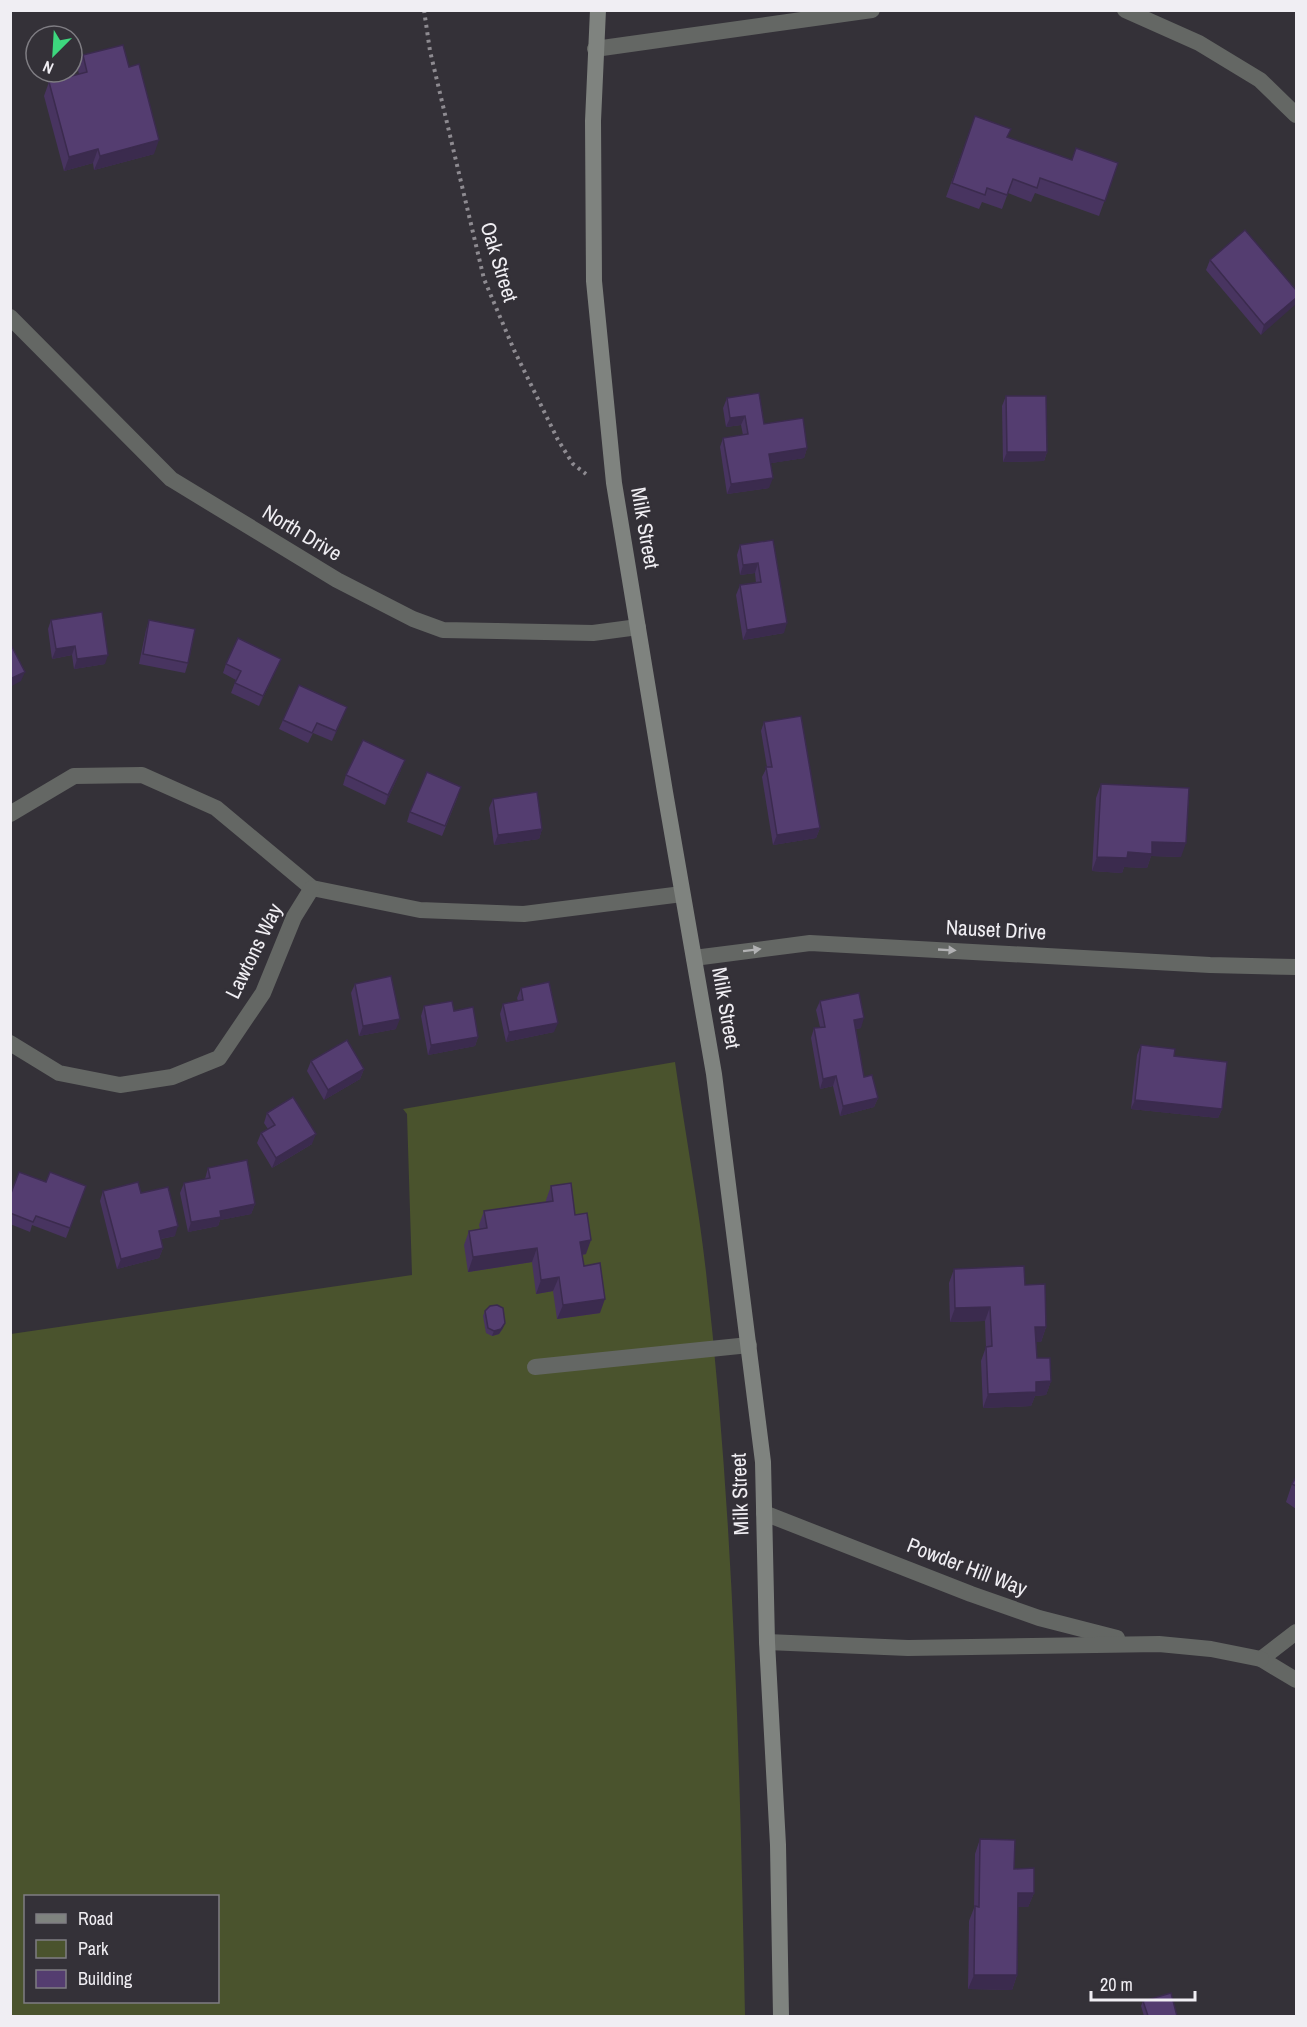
<svg xmlns="http://www.w3.org/2000/svg" width="1307" height="2027" viewBox="0 0 1307 2027" font-family="'Archivo Narrow',sans-serif">
<style>
.green{fill:#4a532d;fill-rule:evenodd}
.lines{fill:none;stroke-linecap:round;stroke-linejoin:round}
.path{stroke:#8e8b91;stroke-width:4;stroke-dasharray:3 4.5;stroke-linecap:butt}
.service{stroke:#646764;stroke-width:16}
.minor{stroke:#646764;stroke-width:16}
.secondary{stroke:#7f837f;stroke-width:16}
.wall{fill:#483460}
.shaded-wall{fill:#3b2b4e}
.building{fill:#543d70;stroke:#3b2b4e;stroke-width:1.5}
.oneway{fill:#b1b1b3}
.labels{text-anchor:middle;stroke-width:4.5;stroke-linejoin:round;paint-order:stroke}
.street-label{font-size:21px;fill:#f0eef3;stroke:#343138}
</style>
<rect width="100%" height="100%" fill="#343138"/>
<path class="green" d="M675,1062C685,1132 698,1202 706,1272C734,1519 740,1768 745,2016H11V1334L412,1275L407,1114L403,1109ZM26,1896H218V2002H26Z"/>
<g class="lines">
<path class="path" d="M424,10L430,51L484,279L514,350L558,440L573,464L586,474"/>
<path class="service" d="M535,1367L749,1345"/>
<g class="minor">
<path d="M1125,10L1199,43L1260,80L1296,115"/>
<path d="M595,49L872,10"/>
<path d="M10,317L171,479L337,580L413,619L443,630L593,633L638,627"/>
<path d="M10,814L74,776L142,775L216,808L312,888L420,910L524,914L682,894"/>
<path d="M694,958L810,943L1210,965L1296,967"/>
<path d="M10,1043L59,1073L120,1085L172,1077L219,1058L263,993L294,917L312,888"/>
<path d="M764,1513L971,1594L1039,1618L1117,1638"/>
<path d="M1296,1632L1261,1659L1296,1680"/>
<path d="M767,1642L908,1648L1159,1644L1211,1649L1261,1659"/>
</g>
<path class="secondary" d="M598,10L593,121L594,281L614,483L665,792L714,1074L763,1462L767,1642L778,1845L781,2016"/>
</g>
<g class="wall">
<path d="M83,55L154,154L94,170L93,163L64,171L44,96L49,82L79,74L78,70Z"/>
<path d="M975,116L1008,137L1072,160L1118,163L1099,216L1035,193L1031,202L1008,193L1002,209L982,202L979,209L946,197Z"/>
<path d="M1210,260L1296,290L1261,335L1206,270Z"/>
<path d="M1006,396L1047,452L1044,461L1003,462L1002,406Z"/>
<path d="M727,398L764,424L807,448L804,458L771,463L769,488L727,494L720,447L723,438L743,435L741,425L726,427L723,408Z"/>
<path d="M773,540L784,633L743,640L736,595L740,585L756,583L755,573L740,575L737,555L740,545Z"/>
<path d="M51,620L105,664L74,669L72,655L52,659L48,629Z"/>
<path d="M149,620L188,663L185,673L139,664L146,630Z"/>
<path d="M281,659L277,668L259,706L231,693L236,680L223,673L226,664Z"/>
<path d="M343,717L332,741L313,733L308,743L279,729L283,720Z"/>
<path d="M764,722L820,828L816,838L773,845L762,777L767,767L761,731Z"/>
<path d="M401,770L385,805L343,785L346,775Z"/>
<path d="M1101,784L1181,857L1151,856L1147,868L1124,867L1122,873L1092,871L1096,798Z"/>
<path d="M458,796L442,836L407,822L410,812Z"/>
<path d="M493,799L542,829L539,839L494,845L489,808Z"/>
<path d="M355,984L396,1029L359,1036L351,993Z"/>
<path d="M521,988L554,1032L506,1042L500,1014L503,1004L518,1001L517,998Z"/>
<path d="M820,1001L861,1028L856,1029L864,1077L878,1098L874,1107L840,1116L833,1086L820,1089L811,1038L814,1028L820,1027L816,1010Z"/>
<path d="M424,1006L454,1011L478,1037L475,1046L428,1055L421,1016Z"/>
<path d="M1141,1045L1174,1056L1222,1109L1218,1118L1131,1109L1137,1055Z"/>
<path d="M311,1061L364,1069L360,1079L324,1100L307,1071Z"/>
<path d="M267,1113L312,1144L272,1168L257,1143L261,1133L268,1129L264,1123Z"/>
<path d="M208,1168L255,1204L251,1214L220,1220L218,1226L188,1232L180,1193L184,1183L205,1179Z"/>
<path d="M46,1182L86,1186L66,1238L32,1225L30,1232L10,1224V1196Z"/>
<path d="M551,1186L575,1215L586,1254L582,1255L584,1266L600,1313L557,1319L553,1291L536,1294L532,1262L468,1272L464,1245L469,1231L480,1229L479,1225L484,1211L546,1202V1200Z"/>
<path d="M103,1191L141,1193L175,1236L161,1239L163,1248L159,1258L117,1269L100,1201Z"/>
<path d="M954,1269L1025,1285L1046,1327L1041,1342H1036L1037,1358L1051,1381L1046,1395L1035,1396L1031,1406L983,1408L981,1361L986,1347L985,1321L950,1322L949,1283Z"/>
<path d="M485,1311L503,1328L499,1334L492,1336L486,1333L483,1316Z"/>
<path d="M1296,1477V1509L1286,1502L1292,1484Z"/>
<path d="M980,1839L1014,1869L1034,1893L1028,1907H1018L1017,1975L1012,1990L968,1989L969,1921L974,1908L975,1854Z"/>
<path d="M1143,2001L1177,2016H1144L1141,2006Z"/>
</g>
<g class="shaded-wall">
<path d="M159,140L154,154L94,170L100,156Z"/>
<path d="M98,149L93,163L64,171L69,157Z"/>
<path d="M1296,298V304L1261,335L1264,325Z"/>
<path d="M745,416L741,425L726,427L730,418Z"/>
<path d="M807,448L804,458L766,464L769,454Z"/>
<path d="M1007,452H1047L1044,461L1003,462Z"/>
<path d="M773,478L769,488L727,494L731,484Z"/>
<path d="M758,563L755,573L740,575L743,565Z"/>
<path d="M787,623L784,633L743,640L747,630Z"/>
<path d="M75,646L72,655L52,659L56,649Z"/>
<path d="M108,655L105,664L74,669L77,659Z"/>
<path d="M281,659L277,668L259,706L263,696Z"/>
<path d="M25,672L21,681L10,687V679Z"/>
<path d="M347,707L343,717L332,741L336,731Z"/>
<path d="M405,760L401,770L385,805L388,795Z"/>
<path d="M820,828L816,838L773,845L777,835Z"/>
<path d="M542,829L539,839L494,845L498,835Z"/>
<path d="M1152,842L1186,843L1181,857L1151,856L1147,868L1124,867L1122,873L1092,871L1097,857L1128,852Z"/>
<path d="M864,1018L861,1028L850,1030L854,1020Z"/>
<path d="M400,1019L396,1029L359,1036L363,1026Z"/>
<path d="M558,1023L554,1032L506,1042L509,1032Z"/>
<path d="M478,1037L475,1046L428,1055L431,1045Z"/>
<path d="M364,1069L360,1079L324,1100L328,1090Z"/>
<path d="M836,1076L833,1086L820,1089L823,1079Z"/>
<path d="M878,1098L874,1107L840,1116L843,1106Z"/>
<path d="M1135,1100L1222,1109L1218,1118L1131,1109Z"/>
<path d="M316,1134L312,1144L272,1168L276,1158Z"/>
<path d="M255,1204L251,1214L220,1220L218,1226L188,1232L191,1222L220,1211Z"/>
<path d="M178,1226L175,1236L155,1240L159,1231Z"/>
<path d="M591,1240L586,1254L575,1256L580,1242Z"/>
<path d="M163,1248L159,1258L117,1269L121,1259Z"/>
<path d="M537,1248L532,1262L468,1272L473,1257Z"/>
<path d="M559,1277L553,1291L536,1294L541,1280Z"/>
<path d="M605,1299L600,1313L557,1319L563,1305Z"/>
<path d="M990,1307L985,1321L950,1322L955,1308Z"/>
<path d="M505,1323L503,1328L499,1334L492,1336L494,1331Z"/>
<path d="M1035,1327H1046L1041,1342H1030Z"/>
<path d="M1051,1381L1046,1395L1035,1396L1031,1406L983,1408L988,1394L1036,1382Z"/>
<path d="M1018,1893H1034L1028,1907H1012Z"/>
<path d="M974,1975H1017L1012,1990L968,1989Z"/>
</g>
<g class="building">
<path d="M123,45L129,67L139,64L159,140L100,156L98,149L69,157L49,82L87,72L83,55Z"/>
<path d="M975,116L1011,129L1007,137L1072,160L1076,148L1118,163L1105,201L1040,178L1037,188L1013,179L1007,195L987,188L985,195L952,183Z"/>
<path d="M1245,230L1296,290V298L1264,325L1210,260Z"/>
<path d="M759,393L764,424L803,418L807,448L769,454L773,478L731,484L723,438L748,434L745,416L730,418L727,398Z"/>
<path d="M1006,396H1046L1047,452H1007Z"/>
<path d="M773,540L787,623L747,630L740,585L761,582L758,563L743,565L740,545Z"/>
<path d="M102,612L108,655L77,659L75,646L56,649L51,620Z"/>
<path d="M149,620L195,629L188,663L143,654Z"/>
<path d="M238,638L281,659L263,696L235,683L241,671L226,664Z"/>
<path d="M10,643L25,672L10,679Z"/>
<path d="M299,685L347,707L336,731L317,723L312,733L283,720Z"/>
<path d="M801,716L820,828L777,835L766,767H772L764,722Z"/>
<path d="M363,740L405,760L388,795L346,775Z"/>
<path d="M427,772L461,787L445,826L410,812Z"/>
<path d="M1101,784L1189,788L1186,843L1152,842V854L1128,852L1127,858L1097,857Z"/>
<path d="M537,792L542,829L498,835L493,799Z"/>
<path d="M391,976L400,1019L363,1026L355,984Z"/>
<path d="M549,982L558,1023L509,1032L503,1004L523,1000L521,988Z"/>
<path d="M859,993L864,1018L854,1020L864,1077L872,1075L878,1098L843,1106L836,1076L823,1079L814,1028L825,1027L820,1001Z"/>
<path d="M452,1001L454,1011L473,1007L478,1037L431,1045L424,1006Z"/>
<path d="M347,1040L364,1069L328,1090L311,1061Z"/>
<path d="M1141,1045L1175,1049L1174,1056L1227,1062L1222,1109L1135,1100Z"/>
<path d="M293,1097L316,1134L276,1158L261,1133L275,1125L267,1113Z"/>
<path d="M247,1160L255,1204L220,1211L221,1217L191,1222L184,1183L210,1178L208,1168Z"/>
<path d="M19,1172L46,1182L50,1172L86,1186L70,1228L36,1216L33,1222L10,1213V1196Z"/>
<path d="M138,1182L141,1193L168,1187L178,1226L159,1231L163,1248L121,1259L103,1191Z"/>
<path d="M571,1183L575,1215L587,1213L591,1240L580,1242L584,1266L600,1263L605,1299L563,1305L559,1277L541,1280L537,1248L473,1257L469,1231L487,1228L484,1211L553,1201L551,1186Z"/>
<path d="M1024,1266L1025,1285L1045,1284L1046,1327H1035L1037,1358H1050L1051,1381L1036,1382V1392L988,1394L986,1347L992,1346L990,1307L955,1308L954,1269Z"/>
<path d="M497,1305L503,1308L505,1323L501,1329L494,1331L488,1328L485,1311L490,1306Z"/>
<path d="M1296,1477V1486L1292,1484Z"/>
<path d="M980,1839L1015,1840L1014,1869L1034,1868V1893H1018L1017,1975H974L975,1906L979,1907Z"/>
<path d="M1171,1993L1177,2016H1148L1143,2001Z"/>
</g>
<defs><path id="oneway-solid" d="M-6-.8H1V-3.2L6.5 0L1 3.2V.8H-6Z" transform="scale(1.5)"/></defs>
<g class="oneway">
<use href="#oneway-solid" transform="translate(752 950) rotate(-7)"/>
<use href="#oneway-solid" transform="translate(947 950) rotate(3)"/>
</g>
<g class="labels">
<g class="street-label">
<text transform="translate(499 262) rotate(73)" y="7">Oak Street</text>
<text transform="translate(645 528) rotate(80)" y="7">Milk Street</text>
<text transform="translate(302 533) rotate(31)" y="7">North Drive</text>
<text transform="translate(996 930) rotate(3)" y="7">Nauset Drive</text>
<text transform="translate(254 951) rotate(-64)" y="7">Lawtons Way</text>
<text transform="translate(726 1008) rotate(80)" y="7">Milk Street</text>
<text transform="translate(740 1494) rotate(-92)" y="7">Milk Street</text>
<text transform="translate(967 1567) rotate(21)" y="7">Powder Hill Way</text>
</g>
</g>
<rect width="1307" height="2027" fill="none" stroke="#f0eef3" stroke-width="24"/>
<rect x="24" y="1895" width="195" height="108" fill="#343138" stroke="#7f7d83" stroke-width="1.5"/>
<rect x="36" y="1914" width="30" height="9" fill="#7f837f" stroke="#7f7d83" stroke-width="1.5"/>
<text x="78" y="1925" font-size="18" fill="#f0eef3">Road</text>
<rect x="36" y="1940" width="30" height="18" fill="#4a532d" stroke="#7f7d83" stroke-width="1.5"/>
<text x="78" y="1955" font-size="18" fill="#f0eef3">Park</text>
<rect x="36" y="1970" width="30" height="18" fill="#543d70" stroke="#7f7d83" stroke-width="1.5"/>
<text x="78" y="1985" font-size="18" fill="#f0eef3">Building</text>
<g transform="translate(54 54) rotate(204)"><circle r="28" fill="#343138" stroke="#7f7d83" stroke-width="1.5"/>
<path d="M0-4.5L10 22L0 15L-10 22Z" fill="#3dd77e"/>
<text y="-9" font-size="16" font-weight="bold" text-anchor="middle" fill="#f0eef3">N</text>
</g>
<path d="M1091 1991v9h104v-9" fill="none" stroke="#f0eef3" stroke-width="3"/>
<text x="1100" y="1991" font-size="18" fill="#f0eef3" stroke="#343138" stroke-width="4.5" paint-order="stroke">20 m</text>
</svg>
